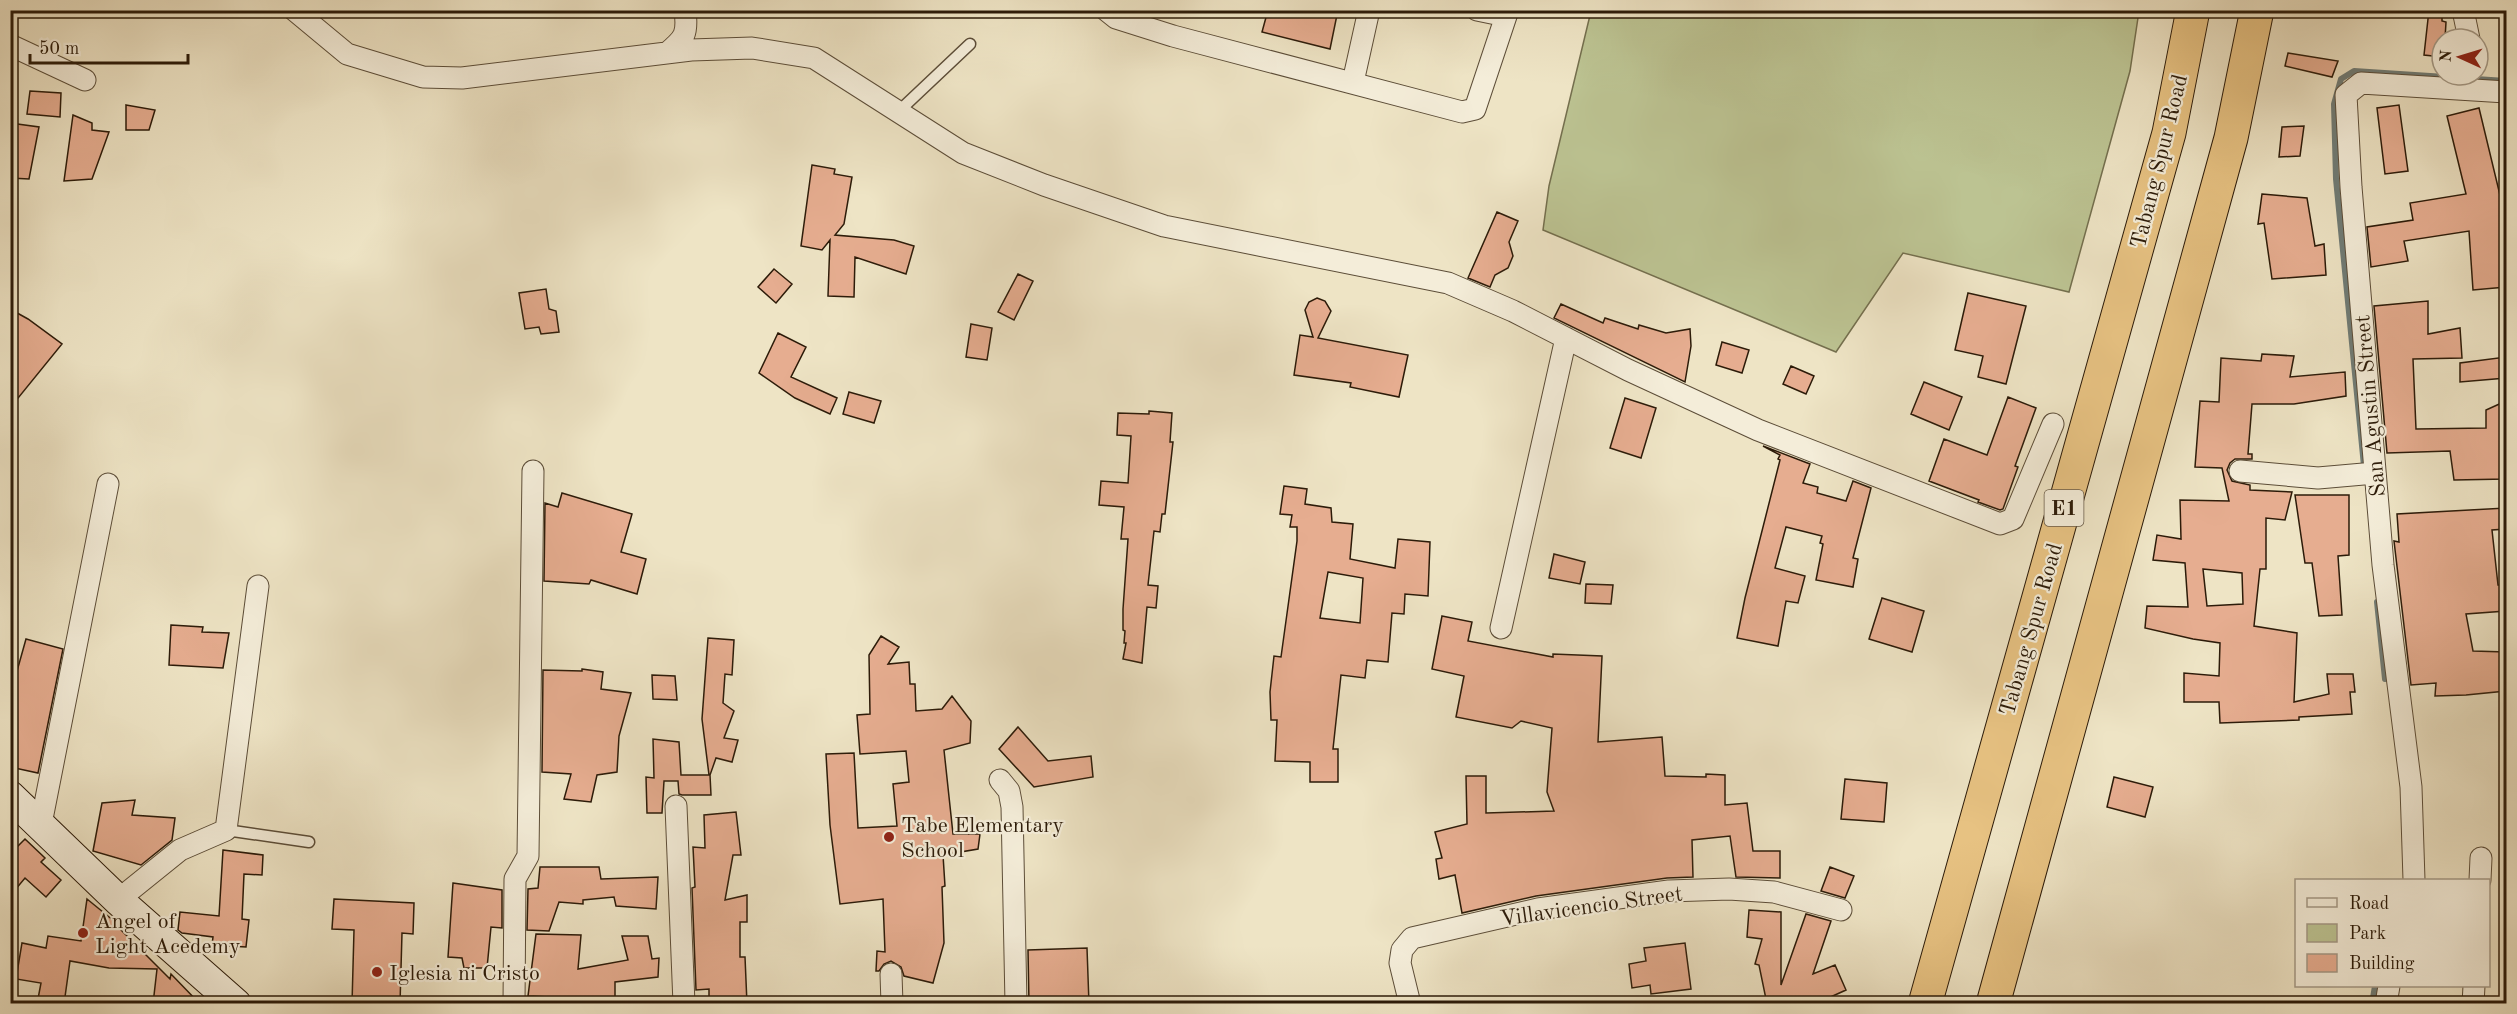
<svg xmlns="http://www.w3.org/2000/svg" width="2517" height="1014" font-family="'Old Standard TT',serif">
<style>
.green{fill:#bcc392;stroke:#746f4e;stroke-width:1.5}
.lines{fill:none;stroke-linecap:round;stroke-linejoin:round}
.stream{stroke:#707c76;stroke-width:6}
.building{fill:#e6ad90;stroke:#2c1b09;stroke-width:1.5;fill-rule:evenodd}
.lane-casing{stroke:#5c4d38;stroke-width:13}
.street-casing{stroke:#5c4d38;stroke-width:23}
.secondary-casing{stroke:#2c1b09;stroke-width:32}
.highway-casing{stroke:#2c1b09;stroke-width:35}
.lane{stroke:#f4edd9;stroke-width:10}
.street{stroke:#f4edd9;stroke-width:21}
.secondary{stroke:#f4edd9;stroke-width:30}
.highway{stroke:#e7c282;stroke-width:33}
.poi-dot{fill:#8f2418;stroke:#f4edd9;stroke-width:2}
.labels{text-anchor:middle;stroke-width:4.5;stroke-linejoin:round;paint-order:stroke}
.shield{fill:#f4edd9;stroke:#685a47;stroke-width:1.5}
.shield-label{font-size:21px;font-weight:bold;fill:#2c1b09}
.street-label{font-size:22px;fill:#2c1b09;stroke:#f4edd9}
.poi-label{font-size:22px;fill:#2c1b09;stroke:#f4edd9;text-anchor:start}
</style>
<rect width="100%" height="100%" fill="#eee4c5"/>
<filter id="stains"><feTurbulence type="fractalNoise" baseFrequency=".00333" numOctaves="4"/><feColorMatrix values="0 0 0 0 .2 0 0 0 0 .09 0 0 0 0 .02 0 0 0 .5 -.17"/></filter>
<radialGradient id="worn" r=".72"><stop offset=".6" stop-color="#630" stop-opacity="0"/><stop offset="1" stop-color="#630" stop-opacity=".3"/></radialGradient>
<path class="green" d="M1591,11H2139L2130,71L2069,292L1903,253L1836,352L1543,230L1549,186Z"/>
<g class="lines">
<path class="stream" d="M2364,466L2336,179L2334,104L2341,79L2354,71L2506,81
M2377,602L2385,679
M2372,1004L2375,986"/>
</g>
<path class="building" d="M1268,10H1338L1330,49L1262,32Z
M2429,10H2442V21L2446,22L2445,39H2442V57L2424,55Z
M2288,53L2338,61L2332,77L2285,66Z
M30,91L61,93L60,117L27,114Z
M126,105L155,110L149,130H126Z
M2399,105L2408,171L2385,174L2377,108Z
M2479,108L2506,220V287L2473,290L2469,231L2404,241L2408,261L2371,267L2367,227L2413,220L2410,203L2466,194L2447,116Z
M73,115L92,123V130L109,132L92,179L64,181Z
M10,123L39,127L29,179L10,178Z
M2304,126L2300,156L2279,157L2282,127Z
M812,165L835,169L834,174L852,177L844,224L835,235L894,240L914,246L906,274L855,257L854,297L828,296L830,240L822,250L801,246Z
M2262,194L2307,198L2315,246L2324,244L2326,275L2272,279L2264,223L2258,224Z
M1497,212L1518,221L1509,242L1513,256L1508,268L1495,275L1490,287L1468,278Z
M774,269L792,284L776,303L758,287Z
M1018,274L1033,281L1014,320L998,312Z
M546,289L549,309L556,311L559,332L541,334L539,327L525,329L519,293Z
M1968,293L2026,306L2006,384L1978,377L1983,356L1955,350Z
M1317,298L1325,301L1331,311L1318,338L1408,355L1399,397L1350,387L1351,383L1294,375L1300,335L1313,337L1305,310L1309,302Z
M2428,301V334L2460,328L2462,358L2413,359L2416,429L2486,428V410L2506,401V479L2454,480L2450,451L2387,453L2374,306Z
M1561,304L1603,323L1605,318L1638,329L1639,325L1666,333L1690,329L1691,346L1685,382L1554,318Z
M10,309L28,319L62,344L10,408Z
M971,324L992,328L987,360L966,357Z
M778,333L806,347L791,377L837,398L830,414L795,398L759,373Z
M1722,342L1749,350L1742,373L1716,365Z
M2262,354L2294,356L2290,377L2345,372L2346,396L2294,404H2252L2248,454H2252V459H2235L2230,463L2227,470L2232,481L2250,485V490L2292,492L2285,520L2266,518V569H2260L2254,626L2297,633L2294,702L2329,694L2327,674H2353L2355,692H2350L2352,714L2299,717V720L2220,723L2219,702H2184V673L2219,676L2220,643L2193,639L2145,628L2147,606L2188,607L2185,563L2153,560L2157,535L2181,539L2180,500L2229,501L2222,468L2195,467L2200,401L2219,402L2221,358L2261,361ZM2203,569L2242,573L2243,604L2207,606Z
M2506,357V378L2460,382V363Z
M1791,366L1814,376L1806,394L1783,384Z
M1924,382L1962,397L1949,430L1911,414Z
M849,392L881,401L874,423L843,414Z
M2008,397L2036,408L2015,466L2018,467L2003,509L2000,510L1978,502L1979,500L1929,481L1944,439L1987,455Z
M1625,398L1656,408L1641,458L1610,448Z
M1149,411L1172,413L1170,442H1173L1165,514H1162L1160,532L1154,531L1148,585L1158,586L1156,608L1147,607L1142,663L1123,659L1126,643H1124L1125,631L1123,630V609L1128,539H1121L1124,507L1099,505L1101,481L1128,483L1131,436L1117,435L1118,413L1149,414Z
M1763,446L1810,464L1803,483L1818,487L1817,493L1846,501L1853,481L1871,488L1853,558L1858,559L1853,587L1816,580L1823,544L1820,543L1822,536L1786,527L1775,568L1805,576L1798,603L1786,601L1778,646L1737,638L1745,598L1780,460L1778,459L1780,455Z
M1284,486L1307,489L1305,504L1331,508L1332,522L1353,524L1350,559L1395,568L1398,539L1430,542L1428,596L1405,594L1404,614L1392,613L1388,662L1367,660L1365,678L1341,675L1333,749H1338V782H1310V762L1275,761L1277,720H1271L1270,692L1274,656L1281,657L1297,541V527H1290L1292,515L1280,514ZM1328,572L1363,578L1360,623L1320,618Z
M562,493L632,514L621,552L646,559L637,594L591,580L589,584L544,581L545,503L558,507Z
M2295,495H2349V555L2338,556L2342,615L2319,616L2312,563H2305Z
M2506,508V529L2492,530L2498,585H2506V611L2466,614L2473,651L2506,652V691L2466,695L2435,696L2436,683L2411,685L2394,541L2399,542L2397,514Z
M1554,554L1585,562L1580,584L1549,578Z
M1586,584L1613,585L1611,604L1585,603Z
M1882,598L1924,611L1912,652L1869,639Z
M1442,616L1472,622L1468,641L1553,657V654L1602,656L1598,742L1662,737L1665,776L1706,777V774L1725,775V805L1747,803L1753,851H1780V878L1736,877L1730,836L1692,840L1693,877L1667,878L1536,896L1462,913L1455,875L1439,879L1436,859L1442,858L1435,832L1467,824L1466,776H1486V813L1554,811L1547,792L1552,728L1521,721L1512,728L1456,717L1464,676L1432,669Z
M171,625L203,627L202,632L229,633L223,668L169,665Z
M881,636L899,647L888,664L909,662L910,684H915L916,711L942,709L952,696L971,721L970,743L944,750L953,834H980L978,849L943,855L945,886L942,887L944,943L933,983L904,976L901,967L891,961L884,964L879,971H876L877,951L885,952L883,899L840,904L830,825L826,754L854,753L858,828L897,826L893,784L909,782L906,751L860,754L857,715L870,714L869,655Z
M708,638L734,640L732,675L725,674L723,703L734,711L724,738L738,740L732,762L716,758L710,775L711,795H682L679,794L678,781H664L662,813H647L646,777L654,778L653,739L679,742L681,775H709L702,719Z
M26,639L63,649L38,773L10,767V696Z
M582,669L603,672L601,689L631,693L619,736L617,772L597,775L591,802L564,799L571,774L542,772L543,670L582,671Z
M652,675L675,676L677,700L653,699Z
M1018,727L1048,761L1091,756L1093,777L1034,787L999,749Z
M2114,777L2153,787L2145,817L2107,807Z
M1845,779L1887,783L1884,822L1841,819Z
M135,800L132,815L175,818L172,840L141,865L93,851L102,803Z
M736,812L741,855H733L725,900L747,895V922H740V957H745L747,1004H709V989L696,990L692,888L695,887L693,847L705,848L704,815Z
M25,839L45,858L41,862L61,880L46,897L25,878L10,896V854Z
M223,850L263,855L262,875L244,874L242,919L249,920L246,947L212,945L213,937L182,933L178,930L180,912L219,916Z
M540,867H599L601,879L658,877L656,909L616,906L614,897L583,900V904L559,902L549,931L527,930L528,889L538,888Z
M1830,867L1854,876L1845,898L1821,891Z
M453,883L502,890V928L491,927L487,968H464L462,958L448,957Z
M87,899L114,921V923L170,979L171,974L200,1004H153L157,969L109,968L70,961L64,1004H37L41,983L16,979L22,943L46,948L48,936L81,941Z
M334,899L414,903L413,934L402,933L400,1004H352L354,930L332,929Z
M1749,910L1781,912V985L1806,914L1831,921L1813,974L1835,965L1846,990L1815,1004H1767L1759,965L1755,964L1762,939L1747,937Z
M536,934L581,935L578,969L628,960L622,936H648L652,959L659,958L658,977L615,982V1004H594L595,999L528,996Z
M1685,943L1691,989L1651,994L1650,985L1632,988L1629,964L1646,961L1644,948Z
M1087,948L1089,1004H1029L1028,950Z"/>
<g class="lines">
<defs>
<path id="lane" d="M898,112L970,44
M226,830L309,842"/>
<path id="street" d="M294,10L347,54L423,77L462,78L691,50L752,48L814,58L963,153L1044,185L1164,226L1448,283L1513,311L1628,370L1758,430L2000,524L2013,519L2053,424
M1106,10L1116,18L1173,36L1462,112L1475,109L1508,10
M1477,10L1506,16
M2463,10L2469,39
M10,45L85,80
M667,53C685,38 688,34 685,10
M1353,82L1369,10
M2240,471L2318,478L2375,473
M1501,628L1566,338
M1000,780L1009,791L1012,807L1016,1004
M676,806L684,1004
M41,824L108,484
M2414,880L2411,787L2383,565L2351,187L2346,95L2361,83L2506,92
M2480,880L2481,858
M118,900L180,850L226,830L258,586
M891,974L892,1004
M514,1004L515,879L528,856L533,471
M1410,1004L1400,963L1402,950L1412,938L1538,909L1669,891L1729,889L1774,892L1841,910
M2386,1004L2389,986
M2473,1004L2474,986"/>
<path id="secondary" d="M10,796L118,900L236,1004"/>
<path id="highway" d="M1925,1004L2169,133L2193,10
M1993,1004L2231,138L2257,10"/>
</defs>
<use href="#lane" class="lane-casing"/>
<use href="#street" class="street-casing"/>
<use href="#secondary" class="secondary-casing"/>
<use href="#highway" class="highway-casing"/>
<use href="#lane" class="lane"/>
<use href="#street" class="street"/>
<use href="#secondary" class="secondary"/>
<use href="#highway" class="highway"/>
</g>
<g class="poi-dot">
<circle cx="889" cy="837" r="6"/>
<circle cx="83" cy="933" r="6"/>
<circle cx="377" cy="972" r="6"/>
</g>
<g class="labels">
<rect class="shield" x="2044.5" y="490" width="39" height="36" rx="4.5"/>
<g class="shield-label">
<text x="2064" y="515">E1</text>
</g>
<g class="street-label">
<text transform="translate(2158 161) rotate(-76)" y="8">Tabang Spur Road</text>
<text transform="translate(2369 406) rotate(-95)" y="8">San Agustin Street</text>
<text transform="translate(2030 629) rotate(-74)" y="8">Tabang Spur Road</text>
<text transform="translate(1591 905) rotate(-8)" y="8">Villavicencio Street</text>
</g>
<g class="poi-label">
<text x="901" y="832">Tabe Elementary<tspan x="901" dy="25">School</tspan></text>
<text x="95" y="928">Angel of<tspan x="95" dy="25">Light Acedemy</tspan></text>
<text x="389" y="980">Iglesia ni Cristo</text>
</g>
</g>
<rect width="2517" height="1014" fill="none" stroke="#eee4c5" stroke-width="36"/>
<rect x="12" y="12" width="2493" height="990" fill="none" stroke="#2c1b09" stroke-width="3"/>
<rect x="18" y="18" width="2481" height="978" fill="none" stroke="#2c1b09" stroke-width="1.5"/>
<rect x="2295" y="879" width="195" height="108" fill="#f4edd9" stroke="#a49986" stroke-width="1.5"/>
<rect x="2307" y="898" width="30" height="9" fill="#f4edd9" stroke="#a49986" stroke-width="1.5"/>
<text x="2349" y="909" font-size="18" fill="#2c1b09">Road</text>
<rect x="2307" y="924" width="30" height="18" fill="#bcc392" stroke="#a49986" stroke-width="1.5"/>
<text x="2349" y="939" font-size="18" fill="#2c1b09">Park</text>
<rect x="2307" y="954" width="30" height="18" fill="#e6ad90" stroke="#a49986" stroke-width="1.5"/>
<text x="2349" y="969" font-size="18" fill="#2c1b09">Building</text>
<g transform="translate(2460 57) rotate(274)"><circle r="28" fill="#f4edd9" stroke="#a49986" stroke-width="1.5"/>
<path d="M0-4.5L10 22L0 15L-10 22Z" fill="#8f2418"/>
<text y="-9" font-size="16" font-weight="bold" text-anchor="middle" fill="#2c1b09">N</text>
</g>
<path d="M30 54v9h158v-9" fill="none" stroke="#2c1b09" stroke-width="3"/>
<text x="39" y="54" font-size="18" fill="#2c1b09" stroke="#f4edd9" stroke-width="4.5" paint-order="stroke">50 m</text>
<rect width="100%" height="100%" filter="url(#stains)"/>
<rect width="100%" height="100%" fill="url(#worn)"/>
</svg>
